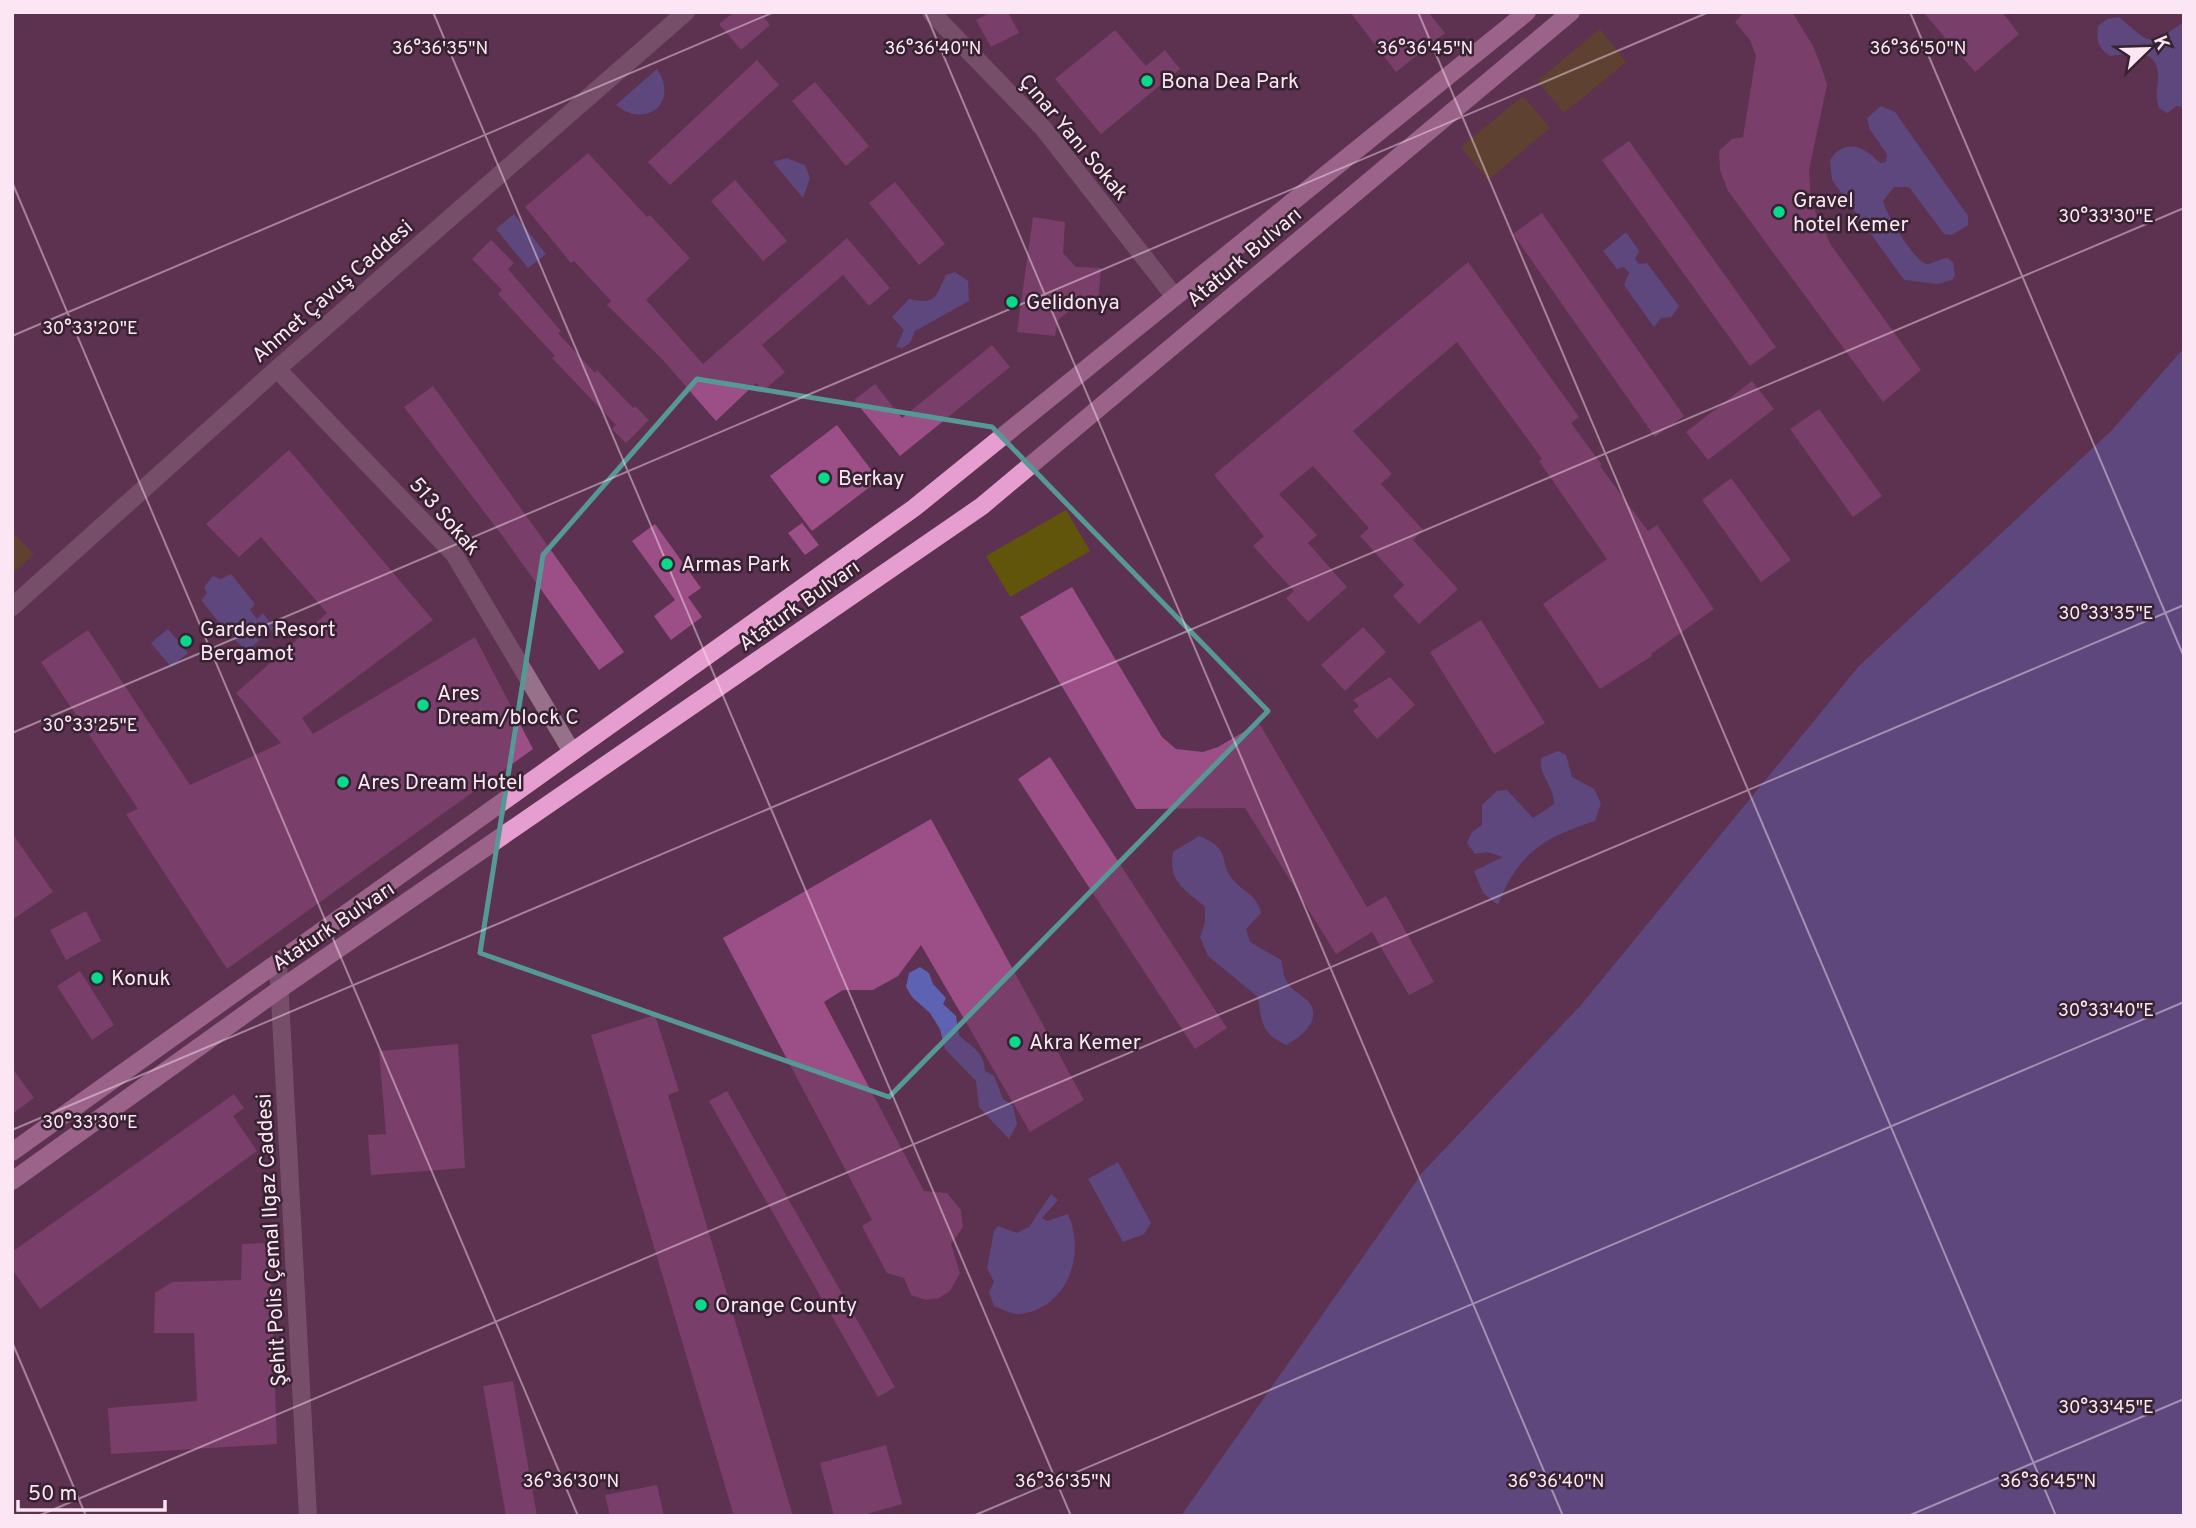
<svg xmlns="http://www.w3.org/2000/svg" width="2196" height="1528" font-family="Overpass,sans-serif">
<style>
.green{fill:#61550c}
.water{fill:#5d62b3}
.building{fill:#9c4e87}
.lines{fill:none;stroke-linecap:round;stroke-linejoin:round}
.minor{stroke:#95728a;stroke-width:18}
.major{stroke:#e69ed0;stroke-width:18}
.marked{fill:none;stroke:#569896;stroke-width:5;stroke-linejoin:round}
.ticks{fill:none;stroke:#fce6f4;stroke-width:2;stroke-opacity:0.45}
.poi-dot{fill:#09d98b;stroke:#362230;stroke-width:2.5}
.labels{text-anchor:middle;stroke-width:5;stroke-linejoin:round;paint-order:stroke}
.poi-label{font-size:21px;fill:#fce6f4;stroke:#362230;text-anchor:start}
.street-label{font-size:21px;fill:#fce6f4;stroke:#362230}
.ticks-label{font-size:18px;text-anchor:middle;fill:#fce6f4;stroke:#362230;stroke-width:5;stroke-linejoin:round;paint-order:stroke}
</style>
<rect width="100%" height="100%" fill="#5d3151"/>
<path class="green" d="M1600,29L1626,62L1564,113L1537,81Z
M1523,96L1550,128L1488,180L1461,147Z
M1066,510L1090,551L1010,597L986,556Z
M12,532L34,554L12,574Z"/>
<path class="water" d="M2119,17C2152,45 2147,47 2184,22V107L2177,106L2167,113L2159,108C2154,90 2159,90 2158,75C2157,46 2128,54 2110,56C2098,48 2096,40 2098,26L2107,19Z
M657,69C680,104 645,129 616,105Z
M1881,106L1895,112L1968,216V225L1952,235L1944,234L1909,187H1894L1883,201C1885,212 1915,263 1927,264C1934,264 1939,258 1948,258L1953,262L1955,276L1952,280L1938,284L1904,280L1832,180L1830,160C1845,137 1865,147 1880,163L1886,162L1887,154L1870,130L1867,118Z
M786,158L805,165L810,178L803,198L773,162Z
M514,214L546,254L528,268L496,229Z
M1626,232L1639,251L1635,259L1639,264L1647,263L1679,306L1671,317L1661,318L1654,327L1624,285L1629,273L1624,267L1617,269L1603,251Z
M955,272L968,281L969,301L915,331L910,343L902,348L896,347L904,330L892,317L909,299C937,305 935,297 946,275Z
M2184,348V1516H1181L1422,1173L1581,1005L1859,666L2112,430Z
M231,574L255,604L250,610L257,619L263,613L274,628L247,651L235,640L240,634L233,627L226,631L201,600L207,593L204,587L213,576L221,579Z
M168,629L188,653L171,667L151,643Z
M1558,751L1566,755L1572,777L1594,789L1601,803L1595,821C1544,837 1517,854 1498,905L1483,893L1474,871L1503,857L1487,852L1475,854L1467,843L1472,832L1482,825V805L1497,791L1507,790L1533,818L1554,804C1554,784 1539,778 1541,758Z
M1199,836C1234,850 1217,862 1234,881C1246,894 1257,895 1261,913L1246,929L1250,942L1281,960C1283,967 1283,976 1287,982C1292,991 1301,994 1308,1001C1324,1019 1300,1038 1286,1045C1261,1033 1262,1023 1258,997L1208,956L1200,937L1205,922V907C1184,888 1168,883 1173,852Z
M920,967L929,973L933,984L946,998L943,1004L956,1016L959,1035C972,1048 984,1051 985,1071L994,1076L1003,1099L1013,1106L1017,1124L1009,1139L979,1107L976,1081L945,1049L940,1029L930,1013L912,997L906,987L909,973Z
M1118,1162L1151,1223L1144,1234L1123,1242L1088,1179Z
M1051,1194L1058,1200L1042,1218L1047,1221L1068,1214C1086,1254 1068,1307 1021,1314C1013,1315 1002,1309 994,1306L989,1292L994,1282L987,1268L994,1231L998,1226L1017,1233L1029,1227Z"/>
<path class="building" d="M734,12H760L770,25L741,50L719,24Z
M991,12H1008L1019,33L991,47L976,20Z
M1350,12H1428L1445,33L1396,72Z
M1744,12H1792L1813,46L1821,66L1827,85L1809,170L1811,203L1831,245L1921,370L1883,402L1728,191L1720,170L1719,151L1732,139L1743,137L1756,56L1750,40L1735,22Z
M1923,12H2002L2019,34L1975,72Z
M1115,30L1146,66L1165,50L1180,69L1101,134L1055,79Z
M757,60L779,85L670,185L648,162Z
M815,82L869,146L846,166L792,101Z
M1629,141L1776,347L1750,366L1602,160Z
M588,153L647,217L650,215L690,258L646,300L703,364L847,238L890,288L869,306L843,275L762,345L785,372L763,391L756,383L716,421L662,359L607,305L611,301L574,261L571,263L525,207Z
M735,180L787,241L763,261L711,201Z
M895,182L945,244L919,265L869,203Z
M1542,213L1684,416L1655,437L1513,234Z
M1033,217L1065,222L1063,253L1076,267L1101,268L1098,306L1074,307L1058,320L1055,336L1017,332Z
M491,240L514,263L508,269L561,331L558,333L595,373L597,370L633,408L635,406L649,420L626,443L612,429L616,425L552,358L555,356L498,294L502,290L472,259Z
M1468,262L1579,417L1571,423L1602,465L1600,466L1648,531L1657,525L1714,609L1651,654L1652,656L1600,689L1543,604L1607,559L1539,461L1542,459L1457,342L1353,431L1392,474L1381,484L1423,530L1413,540L1458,589L1419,624L1393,596L1404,585L1360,536L1369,528L1313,466L1279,494L1317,535L1308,543L1347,587L1308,622L1286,598L1294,591L1253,546L1264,536L1214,475Z
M992,345L1010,367L900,456L854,400L875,384L902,418Z
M1752,381L1774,409L1708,460L1686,432Z
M433,386L624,652L599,670L501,534L404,407Z
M1819,409L1882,496L1853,517L1790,429Z
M837,425L879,480L812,531L770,476Z
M289,450L433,620L302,718L313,734L475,637L533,749L227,969L126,814L138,809L41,662L88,630L190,785L281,743L236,693L327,613L261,537L239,557L206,524Z
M1731,478L1791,560L1761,582L1702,500Z
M802,523L819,545L805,555L788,533Z
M655,524L701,588L688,597L702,617L671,640L654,616L675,600L632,541Z
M1072,587L1162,737L1176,749L1203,752L1218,747L1259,723L1367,907L1386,896L1434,982L1409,995L1372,932L1336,954L1245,808L1136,809L1020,617Z
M1481,620L1545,723L1494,754L1430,652Z
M1363,627L1386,652L1345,691L1321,665Z
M1390,677L1415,705L1377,739L1353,711L1359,706L1353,700Z
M1050,757L1227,1028L1195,1049L1018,779Z
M931,819L1084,1100L1030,1132L921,945L898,976L873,990H843L824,1002L924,1191L947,1193L961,1210L963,1227L951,1244L960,1273L950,1291L939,1298L926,1300L911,1295L904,1278L887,1273L862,1226L872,1220L723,938Z
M12,833L53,892L12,920Z
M86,911L101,941L66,960L50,930Z
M80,971L114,1025L92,1040L57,986Z
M655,1015L679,1091L668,1095L793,1516H734L591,1035Z
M458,1044L465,1168L371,1175L368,1135L386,1134L379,1051Z
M12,1068L34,1098L12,1114Z
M727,1091L895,1387L878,1397L709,1101Z
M234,1094L244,1108L233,1116L257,1151L40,1309L12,1269V1252Z
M270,1243L277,1444L111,1454L108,1408L197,1401L194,1333H154L155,1293L172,1282L241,1280L242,1244Z
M513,1381L537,1516H506L483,1386Z
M886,1445L902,1504L860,1516H834L820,1463Z
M657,1485L664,1516H610L605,1495Z"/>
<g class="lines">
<path class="minor" d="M931,12L1043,128L1175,297
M277,369L454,554L572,752
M12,607L277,369L686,12
M278,962L308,1516"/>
<path class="major" d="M12,1152L914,508L1527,12
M12,1181L280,989L982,506L1571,12"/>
</g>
<path d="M0 0H2196V1528H0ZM697,379L992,427L1268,711L889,1097L480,953L543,555Z" fill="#5d3151" fill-opacity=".55" fill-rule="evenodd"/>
<path class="marked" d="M697,379L992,427L1268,711L889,1097L480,953L543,555Z"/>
<path class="ticks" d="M433,12L1071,1516M925,12L1563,1516M1418,12L2056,1516M1910,12L2184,657M12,182L578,1516M12,336L774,12M12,733L1709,12M12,1130L2184,208M12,1342L86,1516M38,1516L2184,605M973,1516L2184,1002M1908,1516L2184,1399"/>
<g class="poi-dot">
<circle cx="1147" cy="81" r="7"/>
<circle cx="1779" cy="212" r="7"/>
<circle cx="1012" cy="302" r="7"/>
<circle cx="824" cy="478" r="7"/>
<circle cx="667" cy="564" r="7"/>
<circle cx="186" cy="641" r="7"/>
<circle cx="423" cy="705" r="7"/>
<circle cx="343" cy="782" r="7"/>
<circle cx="97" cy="978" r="7"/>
<circle cx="1015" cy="1042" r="7"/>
<circle cx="701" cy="1305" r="7"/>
</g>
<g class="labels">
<g class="poi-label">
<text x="1161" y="88">Bona Dea Park</text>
<text x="1793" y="207">Gravel<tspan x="1793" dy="24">hotel Kemer</tspan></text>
<text x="1026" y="309">Gelidonya</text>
<text x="838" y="485">Berkay</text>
<text x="681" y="571">Armas Park</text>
<text x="200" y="636">Garden Resort<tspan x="200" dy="24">Bergamot</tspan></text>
<text x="437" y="700">Ares<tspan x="437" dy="24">Dream/block C</tspan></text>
<text x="357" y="789">Ares Dream Hotel</text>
<text x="111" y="985">Konuk</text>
<text x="1029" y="1049">Akra Kemer</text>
<text x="715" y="1312">Orange County</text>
</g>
<g class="street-label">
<text transform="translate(1074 137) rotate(50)" y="7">Çınar Yanı Sokak</text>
<text transform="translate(1244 257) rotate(-40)" y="7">Ataturk Bulvarı</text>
<text transform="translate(332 291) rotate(-41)" y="7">Ahmet Çavuş Caddesi</text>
<text transform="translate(445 516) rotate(49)" y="7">513 Sokak</text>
<text transform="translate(799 605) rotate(-35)" y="7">Ataturk Bulvarı</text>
<text transform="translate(333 926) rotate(-34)" y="7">Ataturk Bulvarı</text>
<text transform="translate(271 1240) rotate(-93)" y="7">Şehit Polis Çemal Ilgaz Caddesi</text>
</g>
</g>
<g class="ticks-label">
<text x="440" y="54">36°36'35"N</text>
<text x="933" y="54">36°36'40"N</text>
<text x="1425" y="54">36°36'45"N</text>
<text x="1918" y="54">36°36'50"N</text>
<text x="2106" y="222">30°33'30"E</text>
<text x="90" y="334">30°33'20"E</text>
<text x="2106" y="619">30°33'35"E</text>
<text x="90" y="731">30°33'25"E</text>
<text x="2106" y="1016">30°33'40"E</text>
<text x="90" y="1128">30°33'30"E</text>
<text x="2106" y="1413">30°33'45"E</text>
<text x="571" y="1487">36°36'30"N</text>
<text x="1063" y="1487">36°36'35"N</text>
<text x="1556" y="1487">36°36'40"N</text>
<text x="2048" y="1487">36°36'45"N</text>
</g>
<rect width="2196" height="1528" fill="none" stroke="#fce6f4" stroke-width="28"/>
<g transform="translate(2147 49) rotate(67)" stroke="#362230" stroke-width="5" paint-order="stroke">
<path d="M0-5L12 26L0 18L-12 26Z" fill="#fce6f4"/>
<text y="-10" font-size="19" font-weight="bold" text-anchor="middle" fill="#fce6f4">K</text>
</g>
<path d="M18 1500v10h147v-10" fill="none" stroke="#fce6f4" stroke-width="3.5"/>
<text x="28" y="1500" font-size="21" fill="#fce6f4" stroke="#362230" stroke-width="5" paint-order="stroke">50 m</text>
</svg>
